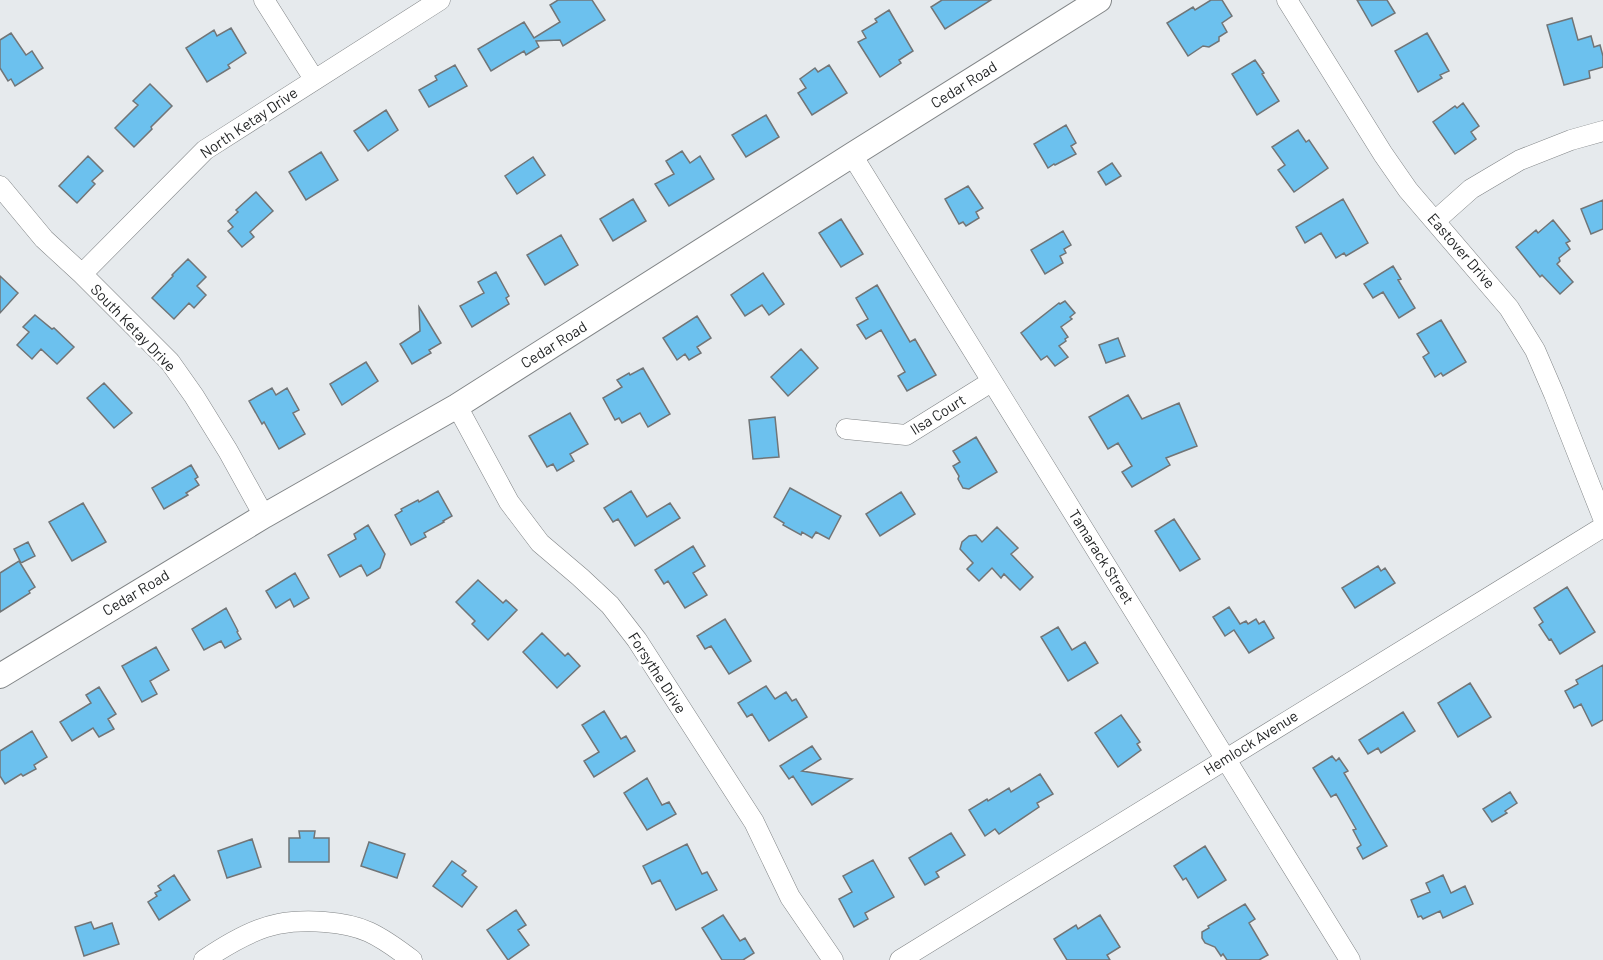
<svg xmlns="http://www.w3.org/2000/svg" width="1603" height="960" font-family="Barlow,sans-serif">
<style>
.building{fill:#6cc1ee;stroke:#717577;stroke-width:1.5}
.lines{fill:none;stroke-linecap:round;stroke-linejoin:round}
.minor-casing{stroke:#808486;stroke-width:21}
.tertiary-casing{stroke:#808486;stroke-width:26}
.minor{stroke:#fff;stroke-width:20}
.tertiary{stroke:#fff;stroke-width:24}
.labels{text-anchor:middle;stroke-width:5;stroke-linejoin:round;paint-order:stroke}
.street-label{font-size:15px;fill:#222425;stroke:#fff}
</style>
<rect width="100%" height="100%" fill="#e6eaed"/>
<path class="building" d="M558,0H592L605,20L563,46L560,40L536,41L539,47L526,55L524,51L491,71L478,49L524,22L534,38L560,22L550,5Z
M942,0H991L945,29L931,7Z
M1211,0H1222L1232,16L1222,23L1227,32L1219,37V41L1209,47L1203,46L1188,56L1167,23L1193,7L1195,10Z
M1357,0H1387L1395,13L1372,26Z
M889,10L913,51L899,60L901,63L880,77L858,42L866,38L862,31L877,22L875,19Z
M1572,18L1578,40L1591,36L1594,47L1600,45L1603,56V67L1589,71L1590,78L1564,85L1547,25Z
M231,28L246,53L228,65L230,68L207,82L186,48L214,30L217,36Z
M11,33L26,55L32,51L43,68L15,86L11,79L8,81L0,68V40Z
M1427,33L1449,71L1440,75L1442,78L1418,92L1395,51Z
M1255,60L1264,73L1262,74L1279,101L1257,115L1232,74Z
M455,65L467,86L429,107L419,90L437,80L435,76Z
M829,65L847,93L812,115L798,93L806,88L800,79L815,68L818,72Z
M150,84L172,106L151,127L152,129L134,147L115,128L138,105L133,101Z
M1463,103L1479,126L1471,132L1476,139L1455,154L1433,122L1455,106L1457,108Z
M386,110L398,130L368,151L354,131Z
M766,115L779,137L746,157L732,135Z
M1066,125L1076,143L1071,146L1076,154L1055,165L1054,164L1048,168L1034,144Z
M1298,130L1306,142L1309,140L1328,168L1294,192L1278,170L1285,165L1272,147Z
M682,151L690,163L700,156L714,179L669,206L655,184L674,174L666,161Z
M321,152L338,180L306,200L289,172Z
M88,156L103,171L92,181L95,184L77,203L59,186Z
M533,157L545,175L517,194L505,176Z
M1112,163L1121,176L1106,185L1098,172Z
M968,186L983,208L976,212L979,218L966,226L963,222L959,224L945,199Z
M256,192L273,211L250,232L254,237L242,247L228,231L233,227L228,221L238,212L236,210Z
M633,199L646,221L613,241L600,219Z
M1343,199L1368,243L1346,256L1344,253L1336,258L1321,233L1305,243L1296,227Z
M1603,200V229L1591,234L1581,209Z
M841,219L863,254L841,267L819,233Z
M1553,220L1570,241L1566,243L1570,249L1559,258L1560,261L1557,264L1573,282L1560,294L1542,275L1540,277L1516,247L1536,230L1538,233Z
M1063,231L1071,245L1064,249L1066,253L1060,256L1063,263L1045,274L1031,250Z
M561,235L578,265L545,285L527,255Z
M188,259L206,277L197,286L206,295L194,308L189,303L174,319L152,298L173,276L172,275Z
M1393,266L1401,279L1398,280L1415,308L1399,318L1383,292L1373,298L1364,284Z
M496,272L509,296L506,298L509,304L472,327L460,306L484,293L478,282Z
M763,273L784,304L769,315L762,305L745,316L731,295Z
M0,276L18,293L0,313Z
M877,285L910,342L915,339L936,375L907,391L898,376L905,372L881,330L866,339L857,325L868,319L856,298Z
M1065,301L1075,313L1070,317L1072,319L1061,327L1068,337L1065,339L1066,341L1059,346L1068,357L1055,366L1047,356L1041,360L1021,333L1059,303L1060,304Z
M419,307L441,343L429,350L431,353L412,364L400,344L420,331Z
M35,315L52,329L54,328L74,347L57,364L41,349L32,359L17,345L29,332L23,327Z
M697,316L711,338L697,347L701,353L689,360L685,354L677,360L663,338Z
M1441,320L1466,362L1443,376L1441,373L1435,377L1423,357L1429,353L1417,334Z
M1118,338L1125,356L1106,363L1099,345Z
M801,349L818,368L788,396L771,377Z
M366,362L378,381L342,405L330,384Z
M643,368L670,414L648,427L640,413L622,423L619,418L615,420L603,398L622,387L617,380L629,373L630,375Z
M104,383L132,413L114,428L87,398Z
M272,388L276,395L287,388L299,410L293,413L305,434L279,449L264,422L262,424L249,401Z
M1128,395L1142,419L1179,403L1197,446L1166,458L1170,465L1132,487L1122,472L1132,466L1118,443L1108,449L1089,417Z
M570,413L588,444L570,454L574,461L557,471L553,464L547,467L529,436Z
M775,417L779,457L753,459L749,420Z
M976,437L997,472L969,489L963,488L958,479L959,476L953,466L960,462L953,451Z
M191,465L198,477L195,479L199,485L186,493L188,495L164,509L152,488Z
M790,488L841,516L829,539L816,532L812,538L802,532L801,535L783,525L784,523L774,517Z
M438,491L452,516L443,521L444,522L424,533L426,537L411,545L395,515L402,511L401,509L418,500L419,502Z
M631,491L647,517L670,503L680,518L635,546L618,519L613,522L604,508Z
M901,492L915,514L880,536L866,514Z
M83,503L106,542L72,561L49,522Z
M1174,519L1200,559L1180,571L1155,531Z
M368,525L385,554L380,568L367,576L361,565L340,577L328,555L356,539L354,534Z
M997,527L1018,548L1011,554L1033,577L1020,590L1004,574L1001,578L992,568L979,581L967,569L973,563L960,549L962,542L969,536L976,535L982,542Z
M28,542L35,556L21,563L14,549Z
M693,546L705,566L693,573L707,595L685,608L668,581L664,584L655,570Z
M19,561L35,587L29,591L30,593L0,612V573Z
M1378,566L1381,571L1385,568L1395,583L1355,608L1342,588Z
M295,573L309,598L294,607L290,599L276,608L266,591Z
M478,580L503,603L506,600L517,610L488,640L472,624L475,621L456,602Z
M1567,587L1595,632L1560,654L1551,639L1549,640L1539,625L1543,622L1534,608Z
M1229,607L1240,624L1246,621L1248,624L1256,619L1259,624L1264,621L1274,638L1249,653L1234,630L1225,636L1213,617Z
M226,608L238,631L237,632L241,639L225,648L221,641L204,650L192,629Z
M725,619L751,661L729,674L711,646L705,649L697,636Z
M1058,627L1072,650L1085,642L1098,663L1068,681L1041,637Z
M542,633L565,656L568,653L580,666L557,688L523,652Z
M156,647L169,670L150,681L157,694L142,702L122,666Z
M1603,665V720L1592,726L1581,704L1574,708L1565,691L1578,684L1576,680Z
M1470,683L1491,717L1458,737L1438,703Z
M766,686L775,699L786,692L792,701L796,699L807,717L769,741L752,714L747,717L738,703Z
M99,687L116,714L108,719L114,729L99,737L93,728L72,741L60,722L91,703L86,695Z
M604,711L621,739L626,736L635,751L594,777L584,761L599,752L582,725Z
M1403,712L1415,731L1381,753L1378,748L1368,754L1359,740Z
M1121,715L1140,742L1137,744L1141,750L1118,767L1095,733Z
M32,731L47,757L34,765L36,769L23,776L21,774L5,784L0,776V751Z
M812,746L821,759L802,771L852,779L812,805L793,776L789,779L780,766Z
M1332,756L1336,761L1339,758L1348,771L1344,773L1387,846L1363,859L1357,848L1361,845L1353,830L1356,829L1336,794L1331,797L1313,768Z
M1040,774L1053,794L1037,803L1039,807L999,834L995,829L985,836L969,810L987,799L988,801L1009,788L1011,792Z
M647,778L662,805L669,802L676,814L647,830L624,793Z
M1510,792L1517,803L1505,811L1507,813L1492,822L1483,809Z
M299,831H315L314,838H329V862H289V838H300Z
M951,833L965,855L936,872L939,877L925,885L909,858Z
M252,839L261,867L227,878L218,851Z
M369,842L405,854L397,878L361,866Z
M687,844L702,874L707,872L717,890L676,910L660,880L652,884L643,866Z
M1205,846L1226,880L1198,898L1186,878L1183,880L1174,866Z
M873,860L894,897L865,913L868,919L854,927L839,899L852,892L843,876Z
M452,861L466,871L462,875L477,887L462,907L433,886Z
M174,875L190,900L159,920L148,902L157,896L155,893L161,890L158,886Z
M1443,875L1451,893L1465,886L1473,904L1443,918L1440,911L1423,919L1421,916L1418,917L1411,900L1430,892L1426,883Z
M1245,904L1255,919L1249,923L1268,955L1259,960H1227L1223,954L1221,956L1215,947L1205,943L1202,938V932L1209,928L1208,926Z
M516,910L526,925L518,930L529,945L508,960L487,930Z
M723,915L740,941L745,938L754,953L743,960H722L702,928Z
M1100,915L1120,947L1107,955L1110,960H1067L1054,939L1076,925L1078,929Z
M91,922L94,929L112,923L119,944L84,956L75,927Z"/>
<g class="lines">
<defs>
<path id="minor" d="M264,0L314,79
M1287,0L1383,154L1408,190L1509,308L1535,350L1554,394L1603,518
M852,155L1350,960
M0,186L44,239L82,274L170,362L194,396L228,451L264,516
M1435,221L1471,189L1520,160L1571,140L1603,131
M82,274L205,150L440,0
M457,406L509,502L540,543L580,577L610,605L637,640L754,822L790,897L833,960
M846,429L906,435L991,382
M204,960C226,945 252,929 278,924C305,919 345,921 369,932C384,939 399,950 412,960
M900,960L1603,527"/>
<path id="tertiary" d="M0,676L264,516L457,406L852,155L1099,0"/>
</defs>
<use href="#minor" class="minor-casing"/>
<use href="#tertiary" class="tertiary-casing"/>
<use href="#minor" class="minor"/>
<use href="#tertiary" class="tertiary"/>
</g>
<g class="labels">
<g class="street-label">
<text transform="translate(964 85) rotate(-32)" y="5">Cedar Road</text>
<text transform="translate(249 123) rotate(-34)" y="5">North Ketay Drive</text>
<text transform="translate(1461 251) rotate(49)" y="5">Eastover Drive</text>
<text transform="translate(133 328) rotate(46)" y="5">South Ketay Drive</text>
<text transform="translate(554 345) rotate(-32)" y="5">Cedar Road</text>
<text transform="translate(938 415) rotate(-32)" y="5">Ilsa Court</text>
<text transform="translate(1101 557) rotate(58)" y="5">Tamarack Street</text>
<text transform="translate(136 593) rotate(-31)" y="5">Cedar Road</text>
<text transform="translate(657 673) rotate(57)" y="5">Forsythe Drive</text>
<text transform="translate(1251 743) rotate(-32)" y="5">Hemlock Avenue</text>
</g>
</g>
</svg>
